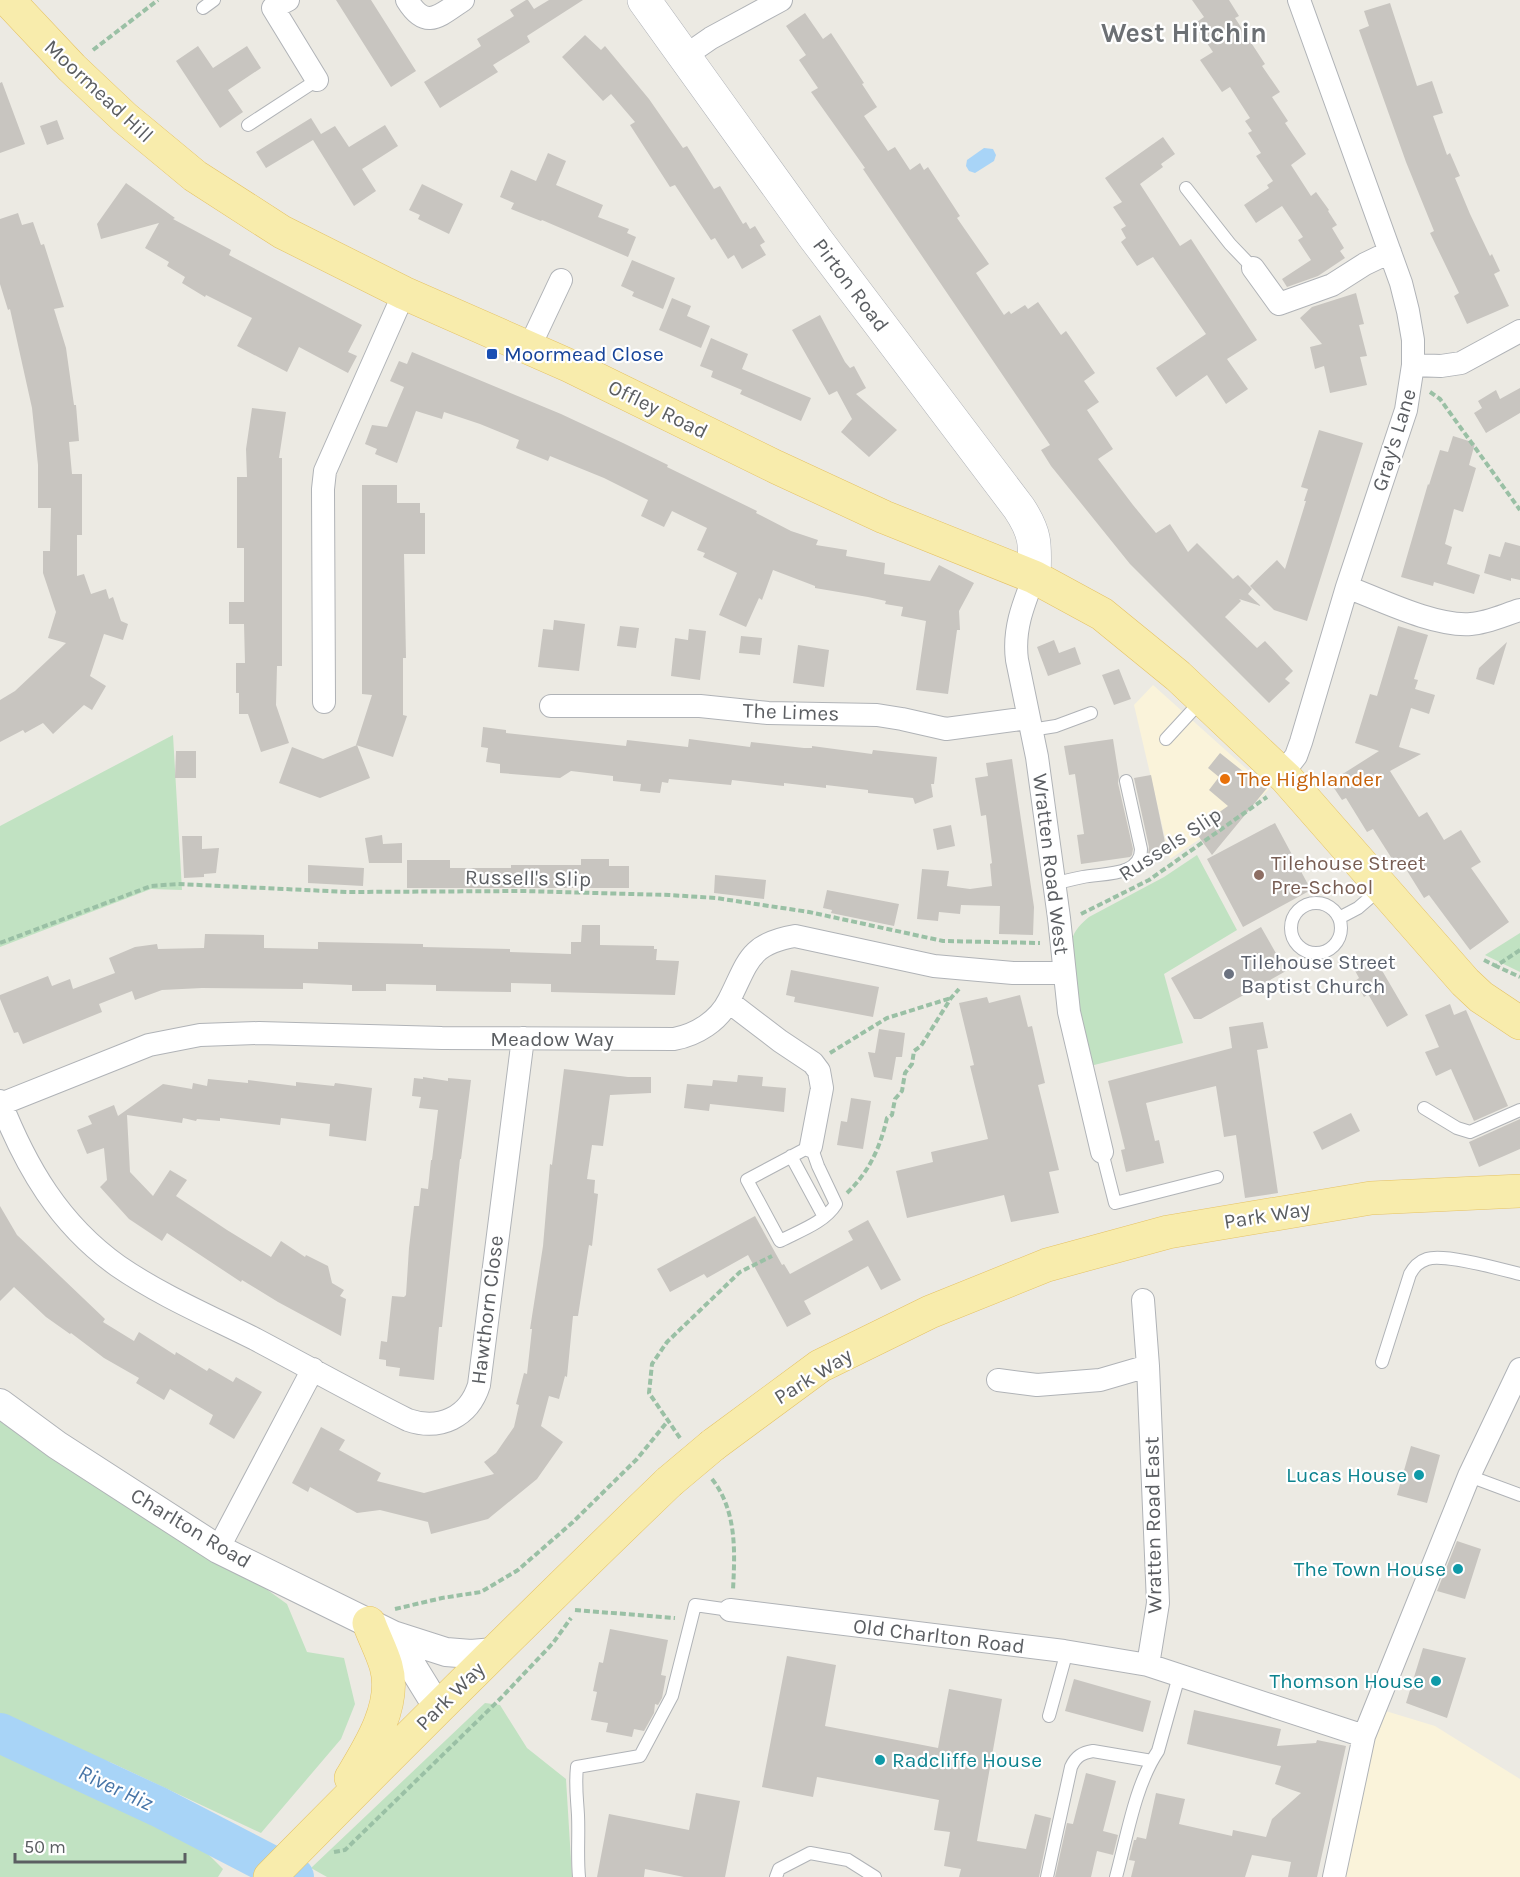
<svg xmlns="http://www.w3.org/2000/svg" width="1520" height="1877" font-family="Karla,sans-serif">
<style>
.commercial{fill:#faf3da}
.green{fill:#c1e2c2}
.water{fill:#a8d4f7}
.lines{fill:none;stroke-linecap:round;stroke-linejoin:round}
.river{stroke:#a8d4f7;stroke-width:40}
.building{fill:#c8c5c0}
.service-casing{stroke:#b0b3b7;stroke-width:14}
.minor-casing{stroke:#b0b3b7;stroke-width:24}
.tertiary-casing{stroke:#b0b3b7;stroke-width:30}
.secondary-casing{stroke:#afb2b7;stroke-width:34}
.primary-casing{stroke:#e5c264;stroke-width:34}
.path{stroke:#9ac0a5;stroke-width:4;stroke-dasharray:6 3;stroke-linecap:butt}
.service{stroke:#fff;stroke-width:12}
.minor{stroke:#fff;stroke-width:22}
.tertiary{stroke:#fff;stroke-width:28}
.secondary{stroke:#fff;stroke-width:33}
.primary{stroke:#f8ecac;stroke-width:33}
.primary-bridge-casing{stroke:#e5c264;stroke-width:34;stroke-linecap:butt}
.primary-bridge{stroke:#f8ecac;stroke-width:33}
.transit-dot{fill:#1a4fb4;stroke:#fff;stroke-width:2}
.food-dot{fill:#e8710a;stroke:#fff;stroke-width:2}
.education-dot{fill:#8d6e63;stroke:#fff;stroke-width:2}
.worship-dot{fill:#6b7280;stroke:#fff;stroke-width:2}
.culture-dot{fill:#0f9aa8;stroke:#fff;stroke-width:2}
.labels{text-anchor:middle;stroke-width:4.5;stroke-linejoin:round;paint-order:stroke}
.street-label{font-size:21px;fill:#5b5e62;stroke:#fff}
.transit-label{font-size:21px;fill:#164399;stroke:#fff;text-anchor:start}
.food-label{font-size:21px;fill:#c56008;stroke:#fff;text-anchor:start}
.education-label{font-size:21px;fill:#785e54;stroke:#fff;text-anchor:start}
.worship-label{font-size:21px;fill:#5b616d;stroke:#fff;text-anchor:start}
.culture-label{font-size:21px;fill:#0d838f;stroke:#fff;text-anchor:end}
.water-label{font-size:22px;font-style:italic;fill:#4775a7;stroke:#fff}
.district-label{font-size:27px;font-weight:bold;fill:#6c7074;stroke:#fff}
</style>
<rect width="100%" height="100%" fill="#eceae3"/>
<path class="commercial" d="M1153,685L1269,789L1259,799L1170,859L1134,705Z
M1379,1709L1435,1726L1520,1779V1877H1344Z"/>
<path class="green" d="M173,735L182,890L151,889L0,947V826Z
M1197,855L1237,930L1164,974L1183,1043L1090,1066C1083,1032 1065,973 1072,940C1074,930 1082,923 1089,917L1164,877Z
M1520,933V972L1485,955Z
M0,1415L213,1551L287,1604L307,1652L344,1658L355,1704L341,1739L261,1833L112,1763L0,1722Z
M485,1703L500,1705L527,1748L566,1779L572,1877H327L311,1868Z
M0,1744L199,1845L223,1869L218,1877H0Z"/>
<path class="water" d="M984,148L993,149L996,155L994,161L975,173L969,171L966,166L967,160Z"/>
<g class="lines">
<path class="river" d="M0,1733L159,1807L294,1877"/>
</g>
<path class="building" d="M336,0H371L416,71L391,87Z
M526,0H528L534,9L549,0H583L527,36L530,42L493,65L498,72L440,108L424,82L481,46L477,39L514,16L510,10Z
M1192,0H1229L1239,16L1235,18L1265,64L1262,66L1280,92L1272,97L1288,121L1285,123L1306,154L1291,165L1311,196L1316,192L1329,210L1328,211L1337,225L1332,228L1344,248L1340,251L1345,258L1318,276L1287,287L1282,279L1311,260L1298,240L1303,237L1282,206L1256,223L1244,205L1269,188L1267,185L1273,181L1256,156L1261,153L1248,133L1252,131L1245,121L1250,118L1230,87L1222,92L1200,60L1213,52L1194,24L1204,17Z
M1390,3L1417,86L1432,81L1443,113L1433,116L1447,155L1450,153L1460,176L1455,178L1470,214L1490,256L1492,254L1500,271L1494,274L1509,306L1467,324L1454,296L1459,293L1430,233L1434,231L1406,162L1359,30L1369,26L1364,11Z
M805,13L823,39L831,33L864,83L862,84L877,107L864,116L888,151L895,147L910,170L920,163L924,170L928,167L960,216L957,218L989,264L976,273L1004,315L1009,311L1011,314L1025,305L1028,309L1038,302L1061,335L1066,331L1095,373L1084,381L1099,402L1087,410L1113,449L1098,459L1133,505L1156,533L1170,524L1188,552L1197,543L1233,579L1238,575L1252,589L1248,594L1261,606L1239,599L1241,601L1225,617L1257,648L1265,641L1293,671L1285,679L1290,683L1269,703L1130,564L1051,466L1041,450L1050,445L863,169L865,168L811,92L818,88L799,60L806,55L786,26Z
M585,35L601,50L605,46L649,99L683,148L687,146L714,189L720,186L743,224L746,222L750,229L755,226L765,242L760,245L766,255L742,269L734,255L728,259L715,238L711,240L675,185L670,187L630,125L635,122L611,94L603,101L562,57Z
M198,46L213,68L247,46L261,68L228,90L243,112L220,128L176,61Z
M2,82L25,144L0,153V83Z
M311,118L321,134L335,126L349,147L385,125L398,146L362,169L376,191L354,206L313,140L266,168L256,152Z
M57,120L64,139L47,145L40,126Z
M1163,137L1175,154L1161,164L1163,167L1140,184L1180,246L1191,239L1257,340L1227,359L1248,389L1226,404L1207,375L1176,397L1156,368L1206,334L1153,257L1137,266L1121,242L1126,238L1121,229L1126,226L1113,207L1122,202L1105,178Z
M548,153L566,161L556,185L603,205L598,217L629,229L627,233L636,237L628,257L542,220L541,221L511,209L514,203L500,197L511,170L536,181Z
M126,183L175,218L173,219L231,250L229,255L362,325L348,352L357,356L348,373L299,347L287,372L237,346L252,318L206,295L205,297L182,283L185,277L167,266L169,262L145,248L159,223L101,239L97,224Z
M422,184L463,204L449,234L418,219L420,215L409,210Z
M18,213L22,225L33,222L41,245L44,244L64,307L54,309L66,348L74,405H76L79,441L69,442L72,474H82V535H77V576L84,574L91,594L106,589L109,599L113,597L121,621L128,624L123,640L104,634L90,676L106,686L92,710L84,705L53,734L43,723L25,733L23,730L0,742V700L15,691L66,643L48,638L56,612L43,573V551H50L51,508H38V465L32,408L10,309L8,310L0,284V219Z
M632,260L675,278L663,309L632,296L634,292L621,286Z
M1356,293L1364,324L1359,325L1367,356L1360,357L1367,385L1330,393L1324,366L1315,369L1310,347L1322,344L1300,318L1312,307Z
M672,298L691,306L687,316L710,326L701,348L659,330Z
M820,315L845,362L850,368L854,366L866,388L856,394L897,430L869,457L841,432L852,419L837,391L829,395L792,330Z
M711,338L748,354L742,369L811,398L801,421L740,394L742,390L711,377L713,371L700,366Z
M412,352L561,414L623,443L668,465L667,467L757,511L756,513L791,531L818,540L816,545L847,550L846,556L885,563L884,574L930,581L939,565L974,583L959,611L960,630H957L948,694L916,690L926,621L901,616L903,607L885,604L886,601L868,597L815,588V586L773,570L762,600L759,598L746,627L719,615L737,573L703,557L705,553L697,550L707,528L672,511L664,527L641,516L648,500L604,478L550,456L548,461L516,448L519,440L480,424L444,412L442,419L416,411L397,463L375,454L377,449L365,444L372,425L387,427L404,387L390,381L399,361L407,364Z
M1520,388V413L1486,433L1474,413L1482,408L1478,401L1496,390L1500,399Z
M252,408L286,412L279,458H282V666H277L276,705L289,743L261,752L248,714H239V693H236V663H245L244,624H229V602H244V548H237V477H247L246,449Z
M1319,430L1363,443L1307,621L1274,610L1250,586L1277,560L1285,569L1306,501H1304L1308,489L1301,487Z
M1453,436L1475,443L1469,465L1476,468L1463,512L1454,509L1445,544L1452,547L1447,564L1480,575L1474,594L1434,582L1433,586L1401,577L1428,484L1429,485L1440,450L1448,452Z
M362,485H397V503H420V513H425V554H404L406,658H403V715L407,716L393,757L356,745L372,695L362,694Z
M1505,542L1520,546V580L1511,578V581L1484,573L1489,554L1500,557Z
M554,620L585,624L579,671L538,667L543,629L553,630Z
M620,626L639,628L636,648L617,646Z
M1398,626L1428,635L1414,679L1418,680L1415,689L1435,695L1429,714L1411,708L1399,747L1421,754L1390,771L1419,817L1427,812L1444,840L1461,830L1481,862L1471,868L1509,922L1470,950L1429,895L1424,898L1401,861L1396,865L1373,829L1367,832L1346,798L1342,800L1330,782L1379,751L1355,743L1370,694L1377,696Z
M689,629L706,631L700,680L671,676L675,638L688,640Z
M741,636L762,638L760,655L739,653Z
M1054,640L1059,653L1075,647L1081,664L1048,676L1037,647Z
M1507,642L1494,685L1476,679L1479,668Z
M798,645L829,650L824,687L793,683Z
M1119,669L1131,699L1114,705L1102,675Z
M483,727L506,730V733L626,746L627,740L688,747L689,739L750,747L751,742L804,748H812V746L872,754L873,750L937,757L934,784H931L933,797L915,804L913,798L868,793V790L826,785V788L784,783V786L732,780L731,785L669,779L668,783L662,782L660,793L640,791L641,784L613,781V776L571,771L560,778L500,773V764L486,762L488,748L481,747Z
M1113,739L1119,777L1118,783L1133,849L1132,855L1130,857L1081,864L1077,835L1084,834L1075,774L1069,775L1064,746Z
M357,745L370,778L320,798L279,783L292,747L323,759Z
M176,751H196V778H175Z
M1220,753L1259,784L1262,781L1268,787L1212,855L1194,830L1228,806L1209,790L1219,777L1208,768Z
M1012,759L1034,907L1033,935L999,934L1000,906L961,905L960,914L939,912L938,921L917,919L922,869L949,871L947,886L970,889L992,886L990,864L992,863L986,815L981,816L975,778L988,776L986,763Z
M1151,775L1167,852L1148,854L1149,847L1134,778Z
M1275,823L1311,890L1243,927L1207,859Z
M951,825L955,846L937,850L933,829Z
M382,835L383,844L402,843V863H369L365,838Z
M182,836H202V849L219,848L216,873L204,874V877L184,878Z
M581,859H609V866H629V888H407V860H450V868H511V865H581Z
M308,865L364,868L363,886L308,883Z
M715,875L766,880L764,899L714,893Z
M827,890L899,904L894,926L831,913L832,910L823,908Z
M582,925H600V945L654,946V949H657L656,960L679,961L675,995L551,992V984L511,983V992L436,991V985L386,984V991H352V985L303,983V989L202,988L162,990L135,1000L132,991L99,1004L102,1012L23,1044L18,1032L14,1033L0,999V995L48,976L52,986L70,979L73,989L115,973L109,958L135,947L157,944L158,949L204,948L205,934L264,935V948L318,949V942L423,944V947L510,949V952L571,954V942H581Z
M1261,927L1286,971L1201,1019H1194L1171,978Z
M1372,957L1378,968L1380,967L1408,1015L1387,1027L1368,994L1364,997L1355,981L1359,978L1353,967Z
M791,970L879,987L873,1017L794,1002L795,997L786,995Z
M1020,995L1028,1027L1032,1026L1045,1083L1038,1085L1059,1170L1049,1172L1059,1213L1011,1222L1004,1195L907,1218L896,1171L933,1162L931,1152L988,1139L970,1066L974,1065L959,1003L987,997L989,1003Z
M1450,1004L1454,1015L1466,1010L1508,1106L1474,1121L1451,1069L1436,1076L1425,1052L1439,1047L1425,1015Z
M1263,1022L1268,1048L1257,1050L1278,1193L1245,1198L1236,1135L1224,1137L1216,1086L1146,1103L1155,1141L1159,1140L1164,1163L1126,1172L1121,1150L1125,1149L1108,1081L1232,1048L1229,1027Z
M879,1029L905,1033L902,1057H896L892,1080L874,1077L868,1052L875,1053Z
M564,1069L628,1077H651V1093L610,1095L603,1146L592,1145L587,1179L595,1180L594,1193L598,1194L592,1246L589,1245L578,1316H573L567,1377L565,1376L559,1399L549,1396L541,1426L563,1442L537,1479L488,1519L431,1534L428,1522L380,1510L357,1513L310,1487L308,1492L292,1483L321,1427L345,1440L339,1450L381,1473L377,1481L424,1493L494,1474L484,1462L496,1453L514,1427L519,1405L516,1404L524,1373L527,1374L532,1329H530L543,1246L550,1164L552,1165Z
M738,1075L763,1077L762,1086L786,1088L784,1112L710,1104L709,1111L684,1108L687,1084L712,1086L713,1080L737,1082Z
M423,1077L448,1081V1078L471,1080L461,1159H460L442,1327H439L434,1380L399,1376L400,1368L386,1366V1360L379,1359L381,1341L387,1342L392,1296L404,1297L406,1295L409,1248L414,1206H419L421,1188L428,1189L431,1160H432L438,1110L419,1108L421,1097L412,1096L414,1078L423,1079Z
M208,1079L248,1083V1080L296,1086V1082L334,1086L335,1083L372,1088L366,1141L329,1136L330,1124L281,1118L280,1125L220,1118V1121L197,1119L196,1121L183,1118L182,1123L127,1115L130,1172L153,1196L170,1170L187,1180L176,1196L227,1230L271,1257L281,1241L305,1257L306,1255L328,1266L332,1283L344,1290L340,1296L346,1299L341,1336L278,1302L242,1280L241,1282L167,1233L162,1241L129,1219L100,1187L107,1180L104,1148L87,1154L77,1130L92,1124L88,1116L114,1105L118,1116L163,1084L192,1089L193,1083L207,1086Z
M851,1098L871,1101L863,1149L837,1145L841,1121L847,1122Z
M1351,1113L1360,1131L1322,1150L1313,1132Z
M1520,1119V1149L1479,1167L1469,1142Z
M0,1206L17,1235L105,1319L103,1322L134,1341L139,1332L175,1355L176,1352L207,1371L209,1368L233,1382L236,1377L262,1392L234,1439L209,1424L213,1415L170,1389L164,1400L136,1383L139,1378L104,1358L71,1333L70,1334L46,1317L14,1287L0,1301Z
M755,1216L782,1265L784,1264L790,1274L853,1240L848,1231L868,1220L901,1280L881,1290L868,1266L804,1301L811,1314L787,1327L748,1255L707,1278L704,1274L670,1292L657,1269Z
M1411,1446L1440,1455L1427,1503L1397,1495Z
M1457,1541L1481,1549L1465,1599L1437,1591Z
M610,1629L668,1640L661,1675L666,1676L662,1698L658,1705L655,1704L654,1713L644,1731L634,1729L632,1737L606,1732L608,1723L591,1720L597,1692L593,1691L599,1662L603,1663Z
M1423,1648L1466,1658L1447,1718L1406,1703Z
M787,1656L836,1665L825,1726L938,1748L949,1689L1002,1699L977,1841L1026,1849L1035,1814L1051,1818L1039,1877H959L961,1869L944,1866L950,1832L934,1830L939,1800L817,1777L813,1797L762,1787Z
M1074,1679L1151,1701L1143,1732L1065,1711Z
M1194,1710L1281,1729L1277,1746L1316,1743L1317,1740L1346,1746L1317,1877H1288L1291,1862L1252,1855L1245,1877H1131L1135,1861L1129,1860L1134,1840H1136L1137,1837L1146,1839L1156,1793L1185,1799L1179,1824L1232,1836L1233,1830L1266,1837L1272,1819L1301,1793L1275,1784L1281,1766L1187,1744Z
M1086,1773L1116,1781L1103,1831L1118,1835L1113,1855L1097,1851L1091,1877H1055L1067,1823L1073,1824Z
M696,1793L740,1801L725,1877H684L645,1869L644,1877H597L609,1814L689,1830Z"/>
<g class="lines">
<defs>
<path id="service" d="M203,8L214,0
M248,125L317,80
M1186,188L1230,244L1253,268
M1031,730L1056,726L1091,713
M1166,739L1202,700
M1055,884C1064,881 1073,879 1083,877C1102,873 1141,877 1141,849L1126,781
M1291 928a25 25 0 1 1 50 0a25 25 0 1 1-50 0Z
M1339,918L1358,908L1380,889
M1424,1108L1457,1128L1470,1132L1520,1110
M811,1146L818,1166L836,1204C824,1223 799,1231 780,1241L747,1180Z
M1102,1152L1115,1203L1217,1177
M791,1156L824,1217
M1382,1362L1410,1274C1414,1267 1418,1262 1427,1259C1444,1253 1500,1269 1520,1274
M1469,1476L1520,1495
M1049,1716L1067,1651
M579,1877C577,1856 579,1836 578,1815C577,1797 575,1786 577,1767L640,1756L672,1696L695,1605L730,1610
M776,1877L779,1869L810,1853L848,1860L875,1877
M1047,1877L1071,1767C1076,1756 1082,1753 1093,1751L1152,1761
M1116,1877C1127,1837 1135,1785 1158,1751L1179,1676"/>
<path id="minor" d="M288,0L273,8L317,80
M407,0C426,31 439,16 463,0
M685,56L711,38L781,0
M1253,268L1279,304L1332,285L1365,264L1390,252
M529,348L561,280
M1413,365L1441,366L1461,363L1520,331
M1034,577C1023,605 1013,630 1017,660L1037,757L1059,918L1069,1012L1102,1152
M1347,587C1381,600 1435,627 1471,624C1487,623 1504,615 1520,610
M324,702L323,489L325,471L404,293
M551,706H700L768,713L877,715L902,719L946,729L1028,718
M1282,774L1296,756L1301,742L1347,587L1406,410L1413,365V340L1408,311L1401,283L1299,0
M729,1002L780,1041L813,1063L819,1071L822,1088L811,1146
M0,1101C26,1167 59,1224 118,1266C160,1295 209,1316 255,1339C306,1366 356,1394 408,1420C440,1431 469,1417 479,1385L523,1038
M1,1104L149,1045L200,1035L259,1033L442,1038L674,1039C696,1035 719,1021 729,1000C748,963 748,944 795,936L934,966L1013,973H1064
M1143,1300L1148,1366L1158,1603L1148,1665
M998,1380L1037,1385L1100,1380L1148,1366
M218,1549L313,1369
M730,1610L1064,1651L1148,1665L1364,1736
M1334,1877L1364,1736L1469,1476L1520,1369"/>
<path id="tertiary" d="M0,1403L57,1445L218,1549L393,1635L446,1652L471,1654L494,1652
M393,1635L438,1708"/>
<path id="secondary" d="M644,0L815,238L1019,508C1037,535 1035,546 1034,577"/>
<path id="primary" d="M8,0L72,68L125,118L195,176L282,232L404,293L570,366L776,467L884,517L1034,577L1102,614L1178,676L1286,778L1465,982L1481,997L1520,1023
M713,1445L820,1366L930,1312L1047,1265L1168,1232L1371,1198L1520,1191
M351,1778C370,1747 397,1704 386,1666C382,1652 374,1637 369,1623
M270,1877C401,1744 534,1612 669,1482"/>
</defs>
<use href="#service" class="service-casing"/>
<use href="#minor" class="minor-casing"/>
<use href="#tertiary" class="tertiary-casing"/>
<use href="#secondary" class="secondary-casing"/>
<use href="#primary" class="primary-casing"/>
<path class="path" d="M93,50L158,0
M1430,392L1440,399L1520,510
M1081,914L1149,880L1267,797
M0,943L151,886L178,884L348,892L523,891L669,895L716,898L809,912L943,941L1040,943
M1520,950L1496,966L1520,977
M1484,960L1496,966
M830,1053L887,1018L951,998
M847,1193C869,1172 880,1148 887,1118L892,1115L895,1099L902,1091L905,1073L912,1064L914,1051L921,1046L951,998L959,989
M680,1438L649,1393L652,1364L667,1342L740,1272L772,1256
M712,1479C737,1511 735,1551 733,1590
M395,1609L442,1598L481,1592L518,1570L573,1522L637,1459L667,1422
M575,1610L675,1618
M334,1852L345,1850L501,1698L553,1643L571,1618"/>
<use href="#service" class="service"/>
<use href="#minor" class="minor"/>
<use href="#tertiary" class="tertiary"/>
<use href="#secondary" class="secondary"/>
<use href="#primary" class="primary"/>
<defs>
<path id="primary-bridge" d="M669,1482L713,1445"/>
</defs>
<use href="#primary-bridge" class="primary-bridge-casing"/>
<use href="#primary-bridge" class="primary-bridge"/>
</g>
<rect class="transit-dot" x="486" y="348" width="12" height="12" rx="3"/>
<circle class="food-dot" cx="1225" cy="779" r="6"/>
<circle class="education-dot" cx="1259" cy="875" r="6"/>
<circle class="worship-dot" cx="1229" cy="974" r="6"/>
<g class="culture-dot">
<circle cx="1419" cy="1475" r="6"/>
<circle cx="1458" cy="1569" r="6"/>
<circle cx="1436" cy="1681" r="6"/>
<circle cx="880" cy="1760" r="6"/>
</g>
<g class="labels">
<g class="street-label">
<text transform="translate(99 91) rotate(43)" y="7">Moormead Hill</text>
<text transform="translate(851 285) rotate(53)" y="7">Pirton Road</text>
<text transform="translate(658 409) rotate(26)" y="7">Offley Road</text>
<text transform="translate(1394 440) rotate(-73)" y="7">Gray's Lane</text>
<text transform="translate(791 712) rotate(2)" y="7">The Limes</text>
<text transform="translate(1170 844) rotate(-33)" y="7">Russels Slip</text>
<text transform="translate(1051 864) rotate(83)" y="7">Wratten Road West</text>
<text transform="translate(528 878) rotate(1)" y="7">Russell's Slip</text>
<text x="552" y="1046">Meadow Way</text>
<text transform="translate(1267 1215) rotate(-9)" y="7">Park Way</text>
<text transform="translate(487 1310) rotate(-83)" y="7">Hawthorn Close</text>
<text transform="translate(813 1376) rotate(-32)" y="7">Park Way</text>
<text transform="translate(1153 1525) rotate(-91)" y="7">Wratten Road East</text>
<text transform="translate(191 1528) rotate(31)" y="7">Charlton Road</text>
<text transform="translate(939 1636) rotate(7)" y="7">Old Charlton Road</text>
<text transform="translate(450 1696) rotate(-45)" y="7">Park Way</text>
</g>
<g class="transit-label">
<text x="504" y="361">Moormead Close</text>
</g>
<g class="food-label">
<text x="1237" y="786">The Highlander</text>
</g>
<g class="education-label">
<text x="1271" y="870">Tilehouse Street<tspan x="1271" dy="24">Pre-School</tspan></text>
</g>
<g class="worship-label">
<text x="1241" y="969">Tilehouse Street<tspan x="1241" dy="24">Baptist Church</tspan></text>
</g>
<g class="culture-label">
<text x="1407" y="1482">Lucas House</text>
<text x="1446" y="1576">The Town House</text>
<text x="1424" y="1688">Thomson House</text>
<text x="892" y="1767" text-anchor="start">Radcliffe House</text>
</g>
<g class="water-label">
<text transform="translate(116 1787) rotate(25)" y="8">River Hiz</text>
</g>
<g class="district-label">
<text x="1184" y="42">West Hitchin</text>
</g>
</g>
<path d="M15 1853v9h170v-9" fill="none" stroke="#5b5e62" stroke-width="3"/>
<text x="24" y="1853" font-size="18" fill="#5b5e62" stroke="#ffffff" stroke-width="4.5" paint-order="stroke">50 m</text>
</svg>
